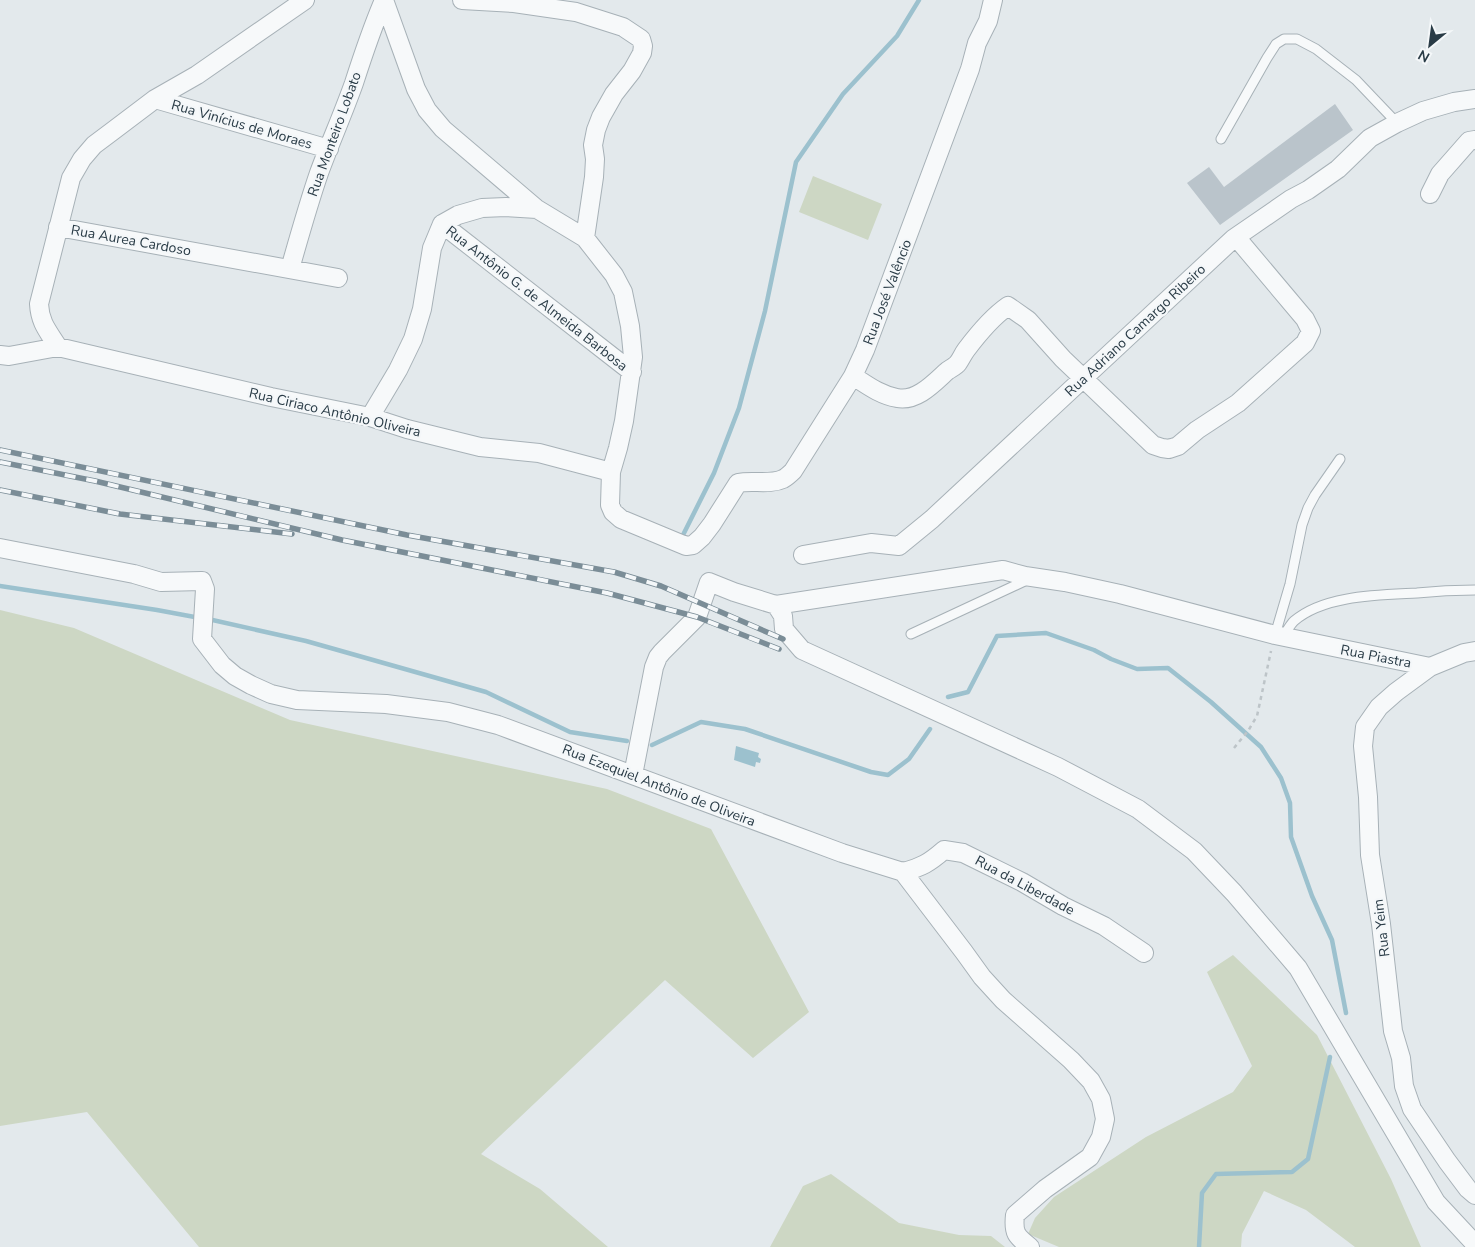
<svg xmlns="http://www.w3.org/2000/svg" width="1475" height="1247" font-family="'Nunito Sans',sans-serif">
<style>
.green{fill:#cdd7c4}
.water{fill:#9cc1ce}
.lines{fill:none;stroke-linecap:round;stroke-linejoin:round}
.stream{stroke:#9cc1ce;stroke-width:4.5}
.building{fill:#bac4cb}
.lane-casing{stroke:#a7b1b7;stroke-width:11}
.street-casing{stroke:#a7b1b7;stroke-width:20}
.path{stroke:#bdc4c8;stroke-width:2.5;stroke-dasharray:4 4;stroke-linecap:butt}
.lane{stroke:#f7f9fa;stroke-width:9}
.street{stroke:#f7f9fa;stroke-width:18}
.rail-casing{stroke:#7b8d97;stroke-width:5.5}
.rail{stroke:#f4f7f9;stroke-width:4;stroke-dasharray:11;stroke-linecap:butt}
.labels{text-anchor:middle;stroke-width:4.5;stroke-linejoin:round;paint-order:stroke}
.street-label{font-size:14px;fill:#293b46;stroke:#f4f7f9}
</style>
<rect width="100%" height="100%" fill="#e3e9ec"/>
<path class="green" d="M813,176L882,204L868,240L799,212Z
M0,610L74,628L290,720L607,789L711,829L809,1012L753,1058L665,980L481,1154L540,1189L608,1247H199L87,1112L0,1126Z
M1233,955L1317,1035L1391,1179L1421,1247H1355L1306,1210L1264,1191L1242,1234L1241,1247H1059L1028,1234L1035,1218L1054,1197L1146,1137L1233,1092L1252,1066L1207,972Z
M831,1174L899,1223L959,1235L991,1236L1005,1247H770L803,1186Z"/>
<path class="water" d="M736,746L759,753L758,757L761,759L760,763L756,762L755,767L734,760Z"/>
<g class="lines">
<path class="stream" d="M683,535L714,473L739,408L765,311L796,162L843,94L897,36L919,0
M0,586L157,610L200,618
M208,619L306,641L486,692L570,732L627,741
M948,697L968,692L997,636L1046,633L1094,650L1111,659L1137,669L1168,668L1211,702L1261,747L1281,778L1290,803L1291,837L1312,896L1332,940L1346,1013
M652,745L701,722L745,729L871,772L888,775L909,759L930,729
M1199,1247L1202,1193L1216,1174L1292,1172L1308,1159L1330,1057"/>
</g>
<path class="building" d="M1335,104L1353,130L1220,225L1187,183L1209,167L1224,187Z"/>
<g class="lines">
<defs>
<path id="lane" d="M1221,139L1267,58L1276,44L1284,39H1297L1316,49L1356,80L1397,123
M911,634L1029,579
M1275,635L1290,584L1302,525L1308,508L1315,495L1340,459
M1283,636C1287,631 1290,625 1294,621C1324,595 1379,595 1417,593C1436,591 1456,590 1475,590"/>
<path id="street" d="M384,0L416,89L427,110L443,129L537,209L585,238L614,275L623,292L630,326L633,357L624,421L618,448L611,472L610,505L613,512L621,519L686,546L693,545L702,537L712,524L738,483C752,480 770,485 783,479C787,477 790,474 793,471L853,376L865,350L970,69L977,43L988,21L993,0
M462,0L514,3L576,12L623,27L641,39L643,46L642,53L632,71L614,94L601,117L596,130L593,145L595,159L594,177L585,238
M155,99L329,149
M1430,194L1440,174L1469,141L1475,140
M442,224L632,372
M58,227L338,278
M290,269C299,237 308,205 319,173C330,143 343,114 354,83C363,55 372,28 384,0
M58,347C48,331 40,323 39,304L71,178L82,159L94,145L114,130L155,99L197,75L305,0
M0,355L9,356L58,347L271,397L370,417L407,429L480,447L539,453L611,472
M853,376C867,385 880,395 897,398C916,402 933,384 946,372C949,369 955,367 958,363C961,359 963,354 966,350C978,334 992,317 1008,306L1028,320L1063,359L1153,445L1162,448L1169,449L1178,446L1197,430L1238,403L1305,343L1311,331L1305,319L1236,237
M370,417L398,370L413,339L422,309L432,248L442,224L458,215L482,208L506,207L537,209
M0,548L134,574L161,582L202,581L205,589L202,639L222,665L235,676L251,685L271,694L297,700L386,704L448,712L498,725L842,853L903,872L964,952L982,977L1003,1000L1071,1060L1091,1081L1101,1099L1105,1119L1101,1137L1090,1157L1045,1189L1015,1215C1013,1233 1016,1236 1030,1247
M803,555L871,543L899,546L932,519L1233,239L1291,199L1308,190L1338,169L1370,138L1397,123L1423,111L1454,102L1475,99
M776,605L1003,570L1025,576L1065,582L1120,594L1275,635L1430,667
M1475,651L1464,653L1430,667L1396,692L1379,707L1365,727L1363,746L1368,797L1370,855L1381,924L1393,1031L1401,1058L1404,1086L1412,1109L1447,1161L1468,1189L1475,1195
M633,775L654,667L658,657L662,652L697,617L709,582L734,592L776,605L783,616L784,629L802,650L1058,767L1138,809L1194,851L1234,893L1298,968L1436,1202L1475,1244
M903,872C922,867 929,863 944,850L963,853L1022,882L1063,906L1104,926L1144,953"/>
</defs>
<use href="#lane" class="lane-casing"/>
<use href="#street" class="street-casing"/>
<path class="path" d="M1234,748L1248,731L1257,716L1271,651"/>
<use href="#lane" class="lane"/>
<use href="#street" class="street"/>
<defs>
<path id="rail" d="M0,450L407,535L614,572L661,586L783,639
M0,462L95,481L342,540L607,593L697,617L779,649
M0,490L120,514L292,534"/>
</defs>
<use href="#rail" class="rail-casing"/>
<use href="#rail" class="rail"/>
</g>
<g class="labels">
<g class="street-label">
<text transform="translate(242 124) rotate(16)" y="5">Rua Vinícius de Moraes</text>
<text transform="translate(334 134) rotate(-70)" y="5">Rua Monteiro Lobato</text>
<text transform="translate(131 240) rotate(10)" y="5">Rua Aurea Cardoso</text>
<text transform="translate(887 292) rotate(-69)" y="5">Rua José Valêncio</text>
<text transform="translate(537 298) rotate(38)" y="5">Rua Antônio G. de Almeida Barbosa</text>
<text transform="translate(1135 330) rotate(-43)" y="5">Rua Adriano Camargo Ribeiro</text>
<text transform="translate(335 412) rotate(13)" y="5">Rua Ciriaco Antônio Oliveira</text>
<text transform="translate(1376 656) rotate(11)" y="5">Rua Piastra</text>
<text transform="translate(659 785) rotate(21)" y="5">Rua Ezequiel Antônio de Oliveira</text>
<text transform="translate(1025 885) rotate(28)" y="5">Rua da Liberdade</text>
<text transform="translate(1381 928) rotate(-97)" y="5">Rua Yeim</text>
</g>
</g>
<g transform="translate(1430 45) rotate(209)" stroke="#f4f7f9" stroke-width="4" paint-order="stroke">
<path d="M0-4L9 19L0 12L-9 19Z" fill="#293b46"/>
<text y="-8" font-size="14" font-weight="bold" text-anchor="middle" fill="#293b46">N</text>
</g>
</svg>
